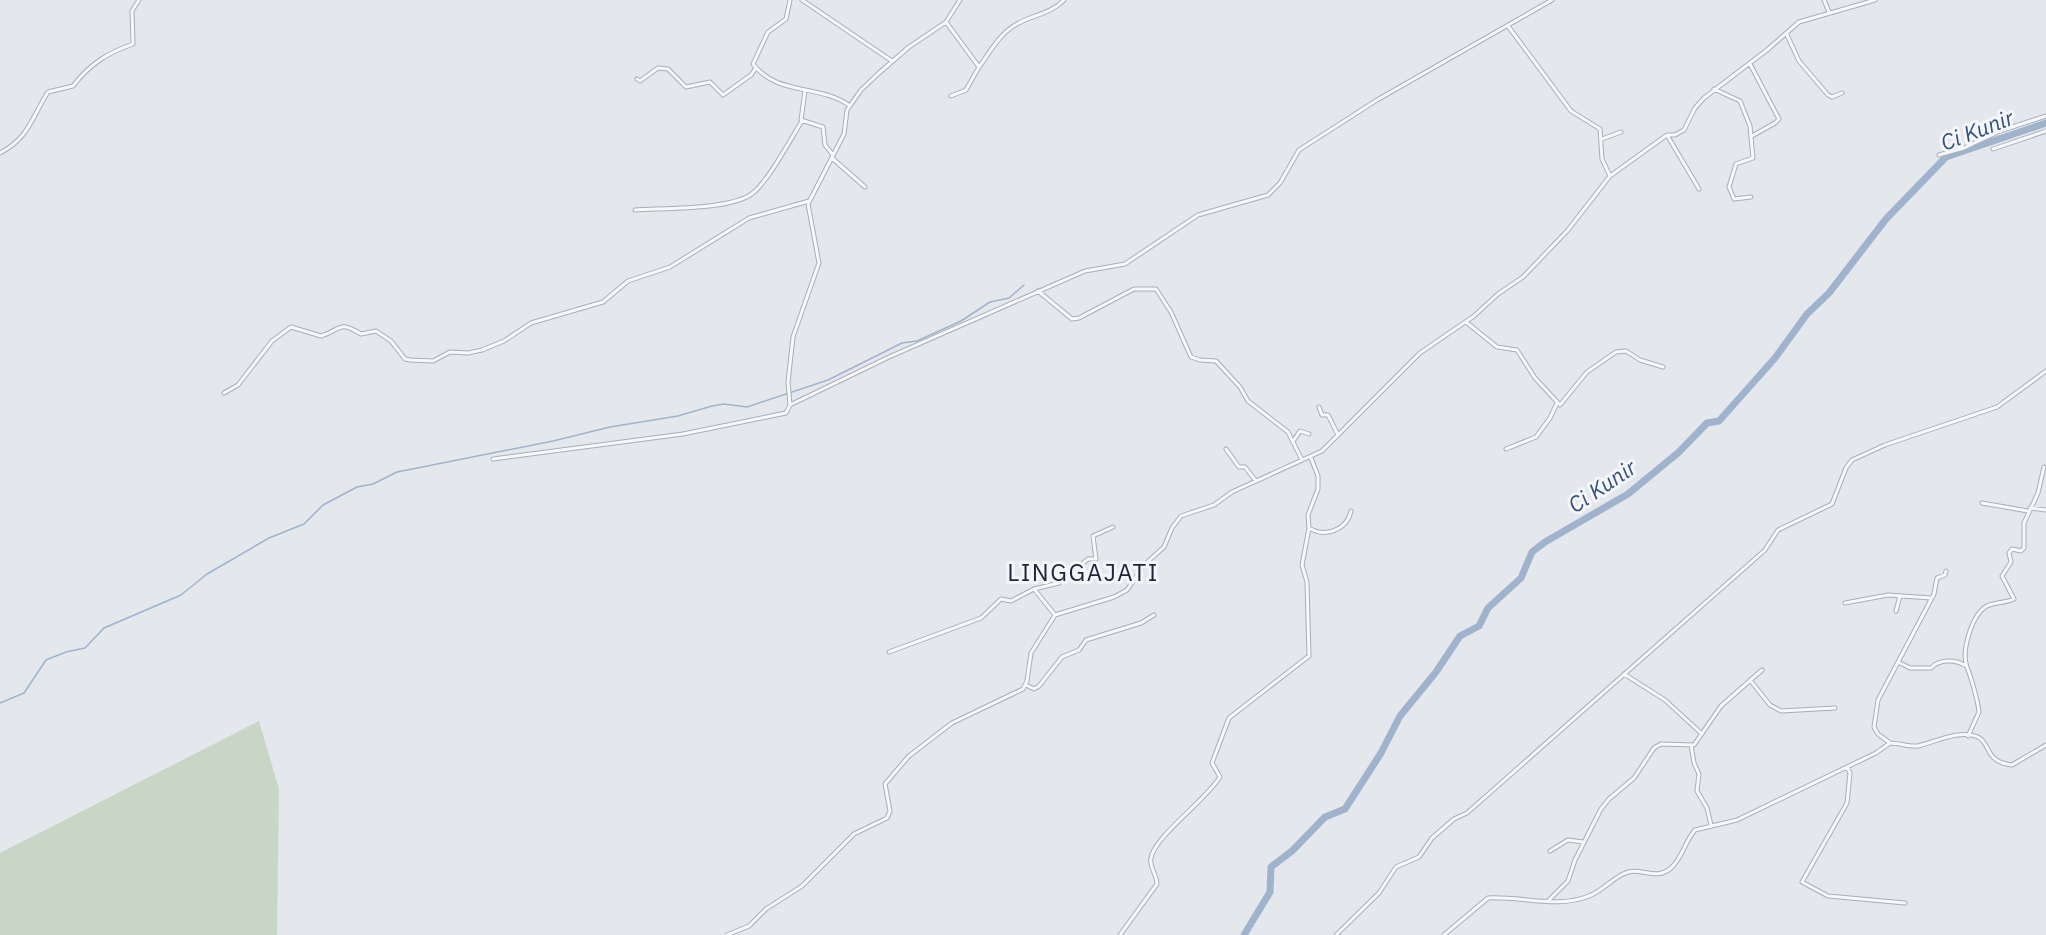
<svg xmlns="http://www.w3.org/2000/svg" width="2046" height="935" font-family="'IBM Plex Sans',sans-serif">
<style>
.green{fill:#c9d6c5}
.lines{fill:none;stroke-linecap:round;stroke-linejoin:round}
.stream{stroke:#9fb4cc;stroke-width:1.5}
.river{stroke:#9fb4cc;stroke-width:7}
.street-casing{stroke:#a9aeb7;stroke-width:5}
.street{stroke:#f7f8fa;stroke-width:3}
.labels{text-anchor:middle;stroke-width:6;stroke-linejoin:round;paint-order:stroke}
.water-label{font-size:22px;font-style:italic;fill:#34527a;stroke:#f4f6f9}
.quarter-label{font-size:24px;letter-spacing:1.5px;fill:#1d2536;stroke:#f4f6f9}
</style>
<rect width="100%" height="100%" fill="#e4e7ec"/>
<path class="green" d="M259,721L279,789L277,935H0V853Z"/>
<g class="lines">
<path class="stream" d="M0,703L24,693L46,660L66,652L85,648L104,628L181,595L207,574L269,538L304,524L323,505L357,487L373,484L397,472L553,441L610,427L678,416L712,406L724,404L747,407L828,380L902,343L917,341L961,321L990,302L1009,298L1024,285"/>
<path class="river" d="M1244,935L1270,892L1271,867L1292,851L1325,817L1345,809L1381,753L1400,716L1436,672L1460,636L1479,626L1488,608L1521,578L1532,552L1545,542L1628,494L1679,452L1707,423L1719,421L1775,358L1807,314L1829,293L1886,219L1946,157L2046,123"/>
<defs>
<path id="street" d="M790,0L786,19L768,32L753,64C777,96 821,84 850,106
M802,0L892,61
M1824,0L1829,12
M946,22L979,67L966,90L951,96
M1508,26L1571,111L1600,129L1602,159L1610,176
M1787,35L1799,61L1828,95L1832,97L1842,93
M1750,64L1779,119L1775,123L1752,136
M979,67C990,52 1000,33 1017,24C1032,15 1051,14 1064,0
M637,79L640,81L658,68L668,69L686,87L710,82L723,95L751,75L756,68
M1714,89L1740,101L1750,126L1753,158L1736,164L1729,187L1734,199L1751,197
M805,91L801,120L823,127L825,145L833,155
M1667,135L1699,189
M1602,139L1621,132
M1993,149L2046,131
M0,153C29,138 32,117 48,92L73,86C90,64 107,53 133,44L132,11L139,0
M1939,155L1964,148L2000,131L2046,116
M832,158L865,187
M635,210C662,208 733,210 753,193C769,180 790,140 802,121
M1038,291L1072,319L1079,318L1134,289H1156L1171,312L1191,357L1200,360L1216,361L1240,387L1248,401L1288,432L1302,460
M1466,322L1497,347L1517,350L1535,378L1560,405L1587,372L1616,352L1626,351L1640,360L1663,367
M224,393L238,385L272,341L291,327L321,336C343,329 338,320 361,334L376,331L391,341L405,359L410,360L433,361L450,352L468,353L482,350L504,341L531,323L603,302L628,281L670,267L749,218L809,201
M790,405L889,357L1085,271L1125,264L1198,215L1268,195L1280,183L1299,150L1377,100L1552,0
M1319,407L1322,415H1328L1338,435
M1294,440L1300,431L1309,434
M1226,449L1239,467H1245L1256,481
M1506,449L1536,437L1550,418L1557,403
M493,459L683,434L786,413L790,405L788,382L793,337L819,263L808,204L844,134L847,110L861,90L879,73L909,47L946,22L960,0
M1982,503L2028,511
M2030,508L2046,510
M1309,528C1325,538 1347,530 1351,511
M1034,589L1055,615
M1845,603L1888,595L1931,598
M1896,611L1900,596
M889,652L981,618L1001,599L1011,601L1034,589L1059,583L1088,559H1096L1093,536L1113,527
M1898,662L1910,668H1931C1939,659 1956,659 1966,666
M1624,674L1665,700L1702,734
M1750,680L1770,705L1781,711L1835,708
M1026,685L1034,689L1039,686L1062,657L1079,650L1086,640L1141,623L1154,615
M1968,736L1979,712C1978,701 1971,677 1967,667C1961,651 1972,614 1987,606C1995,602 2006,603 2014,599L2002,576L2011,562L2009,553L2012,549L2021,551L2024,548V523L2038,493L2044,467
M1890,743L1878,734L1874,727L1878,700L1934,594L1937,578L1945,575L1946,571
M1691,745L1694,763L1699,774L1697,791L1707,808L1711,825
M1847,767L1850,773L1847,803L1802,882L1828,896L1905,903
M1550,851L1568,840L1583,842
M1549,900L1568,881L1575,860L1601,809L1609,799L1634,778L1654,748L1661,744L1694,745L1721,706L1762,670
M727,935L749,926L766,909L802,886L854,834L887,818L890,811L885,784L909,756L952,723L1023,689L1027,681L1031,653L1055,615L1114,597L1127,590L1144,565L1164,547L1172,528L1181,516L1214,505L1232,492L1322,451L1420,353L1474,316L1498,294L1523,277L1568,230L1610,176L1667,135H1675L1684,130L1695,108L1704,98L1767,50L1799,22L1875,0
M1120,935L1157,884C1157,875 1149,867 1151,858C1154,837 1206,800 1220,777L1212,763L1229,718L1309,656L1307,582L1302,565L1309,528L1308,515L1318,489V476L1311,458
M1336,935L1379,893L1396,867L1419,857L1432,838L1454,819L1467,813L1765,550L1778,530L1832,504L1846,468L1852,460L1885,445L1997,407L2046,371
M1444,935L1488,898C1521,896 1557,909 1589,896C1602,891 1611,880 1623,874C1639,865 1655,882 1671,868C1682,859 1685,841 1695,830L1737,820L1876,753L1890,743C1899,743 1908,747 1918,746C1935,742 1960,729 1978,737C1991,743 1984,762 2012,765L2046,745"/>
</defs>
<use href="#street" class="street-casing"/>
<use href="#street" class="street"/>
</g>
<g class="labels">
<g class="water-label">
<text transform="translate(1977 130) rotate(-21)" y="8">Ci Kunir</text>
<text transform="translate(1602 486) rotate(-34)" y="8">Ci Kunir</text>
</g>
<g class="quarter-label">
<text x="1083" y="581">LINGGAJATI</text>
</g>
</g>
</svg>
